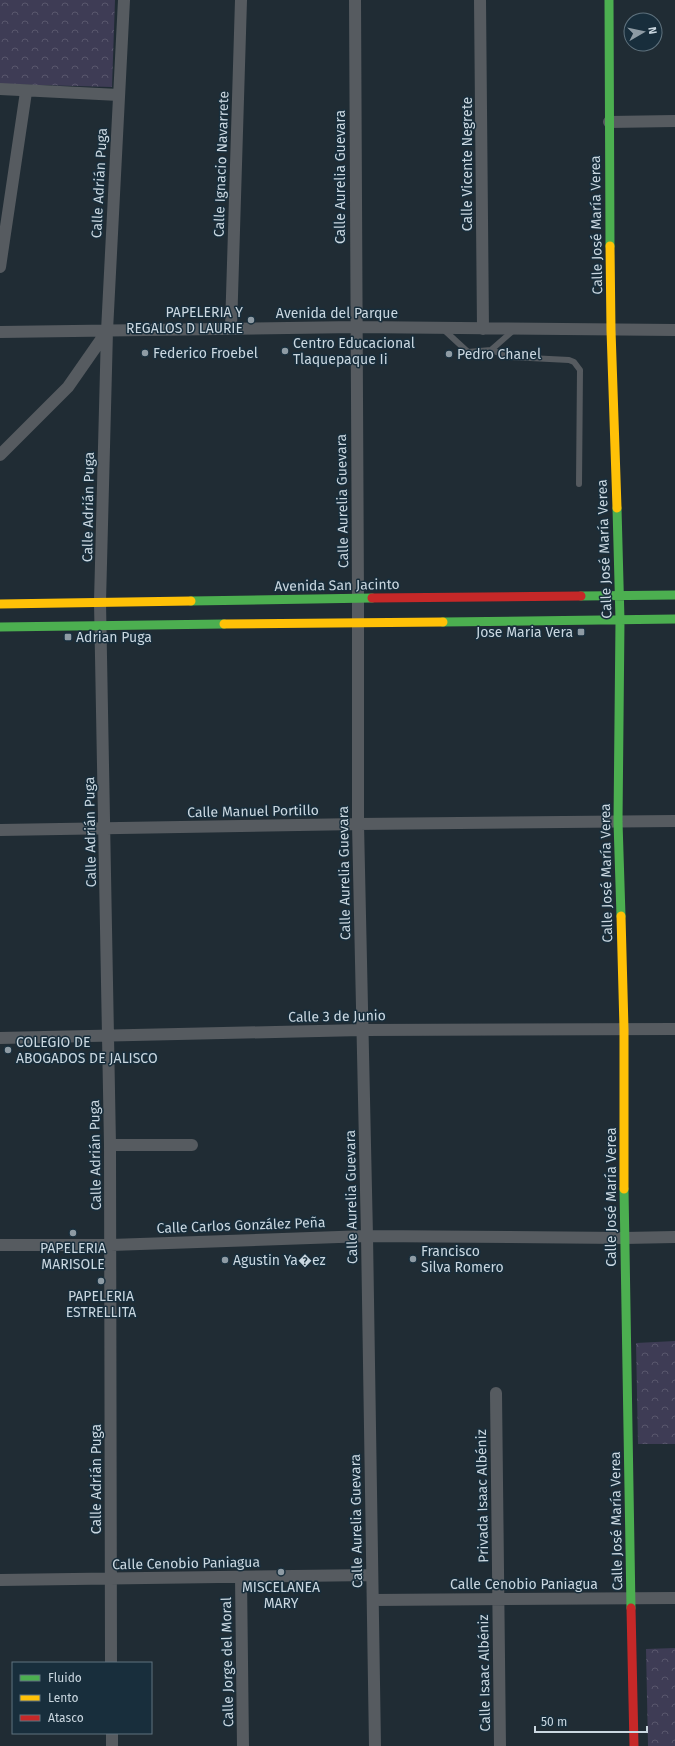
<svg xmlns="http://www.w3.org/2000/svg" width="675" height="1746" font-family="'Fira Sans',sans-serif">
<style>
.park{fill:url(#park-crowns)}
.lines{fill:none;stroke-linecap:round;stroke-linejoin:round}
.lane{stroke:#565b60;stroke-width:6}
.street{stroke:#565b60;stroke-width:12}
.fast{stroke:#4caf50;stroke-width:9}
.slow{stroke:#ffc107;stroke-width:9}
.jam{stroke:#c62828;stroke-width:9}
.poi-dot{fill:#8e9ba4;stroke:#182e3c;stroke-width:1.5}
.labels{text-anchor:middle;stroke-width:3;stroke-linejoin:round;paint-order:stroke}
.street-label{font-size:14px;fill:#cad7e0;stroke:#182e3c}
.poi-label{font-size:14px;fill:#cad7e0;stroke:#182e3c;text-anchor:start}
</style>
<defs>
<pattern id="park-crowns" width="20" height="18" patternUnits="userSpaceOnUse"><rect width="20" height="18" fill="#3e3c55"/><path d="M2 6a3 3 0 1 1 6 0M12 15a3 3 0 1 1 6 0" fill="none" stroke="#59576d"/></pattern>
</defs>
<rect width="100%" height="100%" fill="#202c34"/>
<path class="park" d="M0,0H115L112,87L0,84Z
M675,1341V1444H638L636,1343Z
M675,1648V1746H648L646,1649Z"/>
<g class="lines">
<path class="lane" d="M443,329L468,352L491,350L515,329
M491,350L510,357L569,360L574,362L580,370L579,484"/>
<path class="street" d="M355,0L358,598V824L367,1236L375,1746
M480,0L483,329
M0,89L119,95
M609,122L675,121
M0,267L26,92
M231,329L241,0
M0,332L356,327L675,330
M0,455L68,387L107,331
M0,830L358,824L675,821
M0,1038L362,1030L675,1029
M110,1145H192
M0,1245H111L367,1236L624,1238L675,1237
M496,1393L500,1746
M241,1577L243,1746
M0,1580L372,1575
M373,1600L675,1598
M111,1663L110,1145L100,602L107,331L124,0
M112,1733V1746"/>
<path class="fast" d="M609,0L610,246
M617,508L620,620L618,822L621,916
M581,596L675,595
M191,601L372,598
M443,622L675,619
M0,627L224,624
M624,1189L631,1608"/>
<path class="slow" d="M610,246L611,330L617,508
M0,604L191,601
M224,624L443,622
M621,916L624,1029V1189"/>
<path class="jam" d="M372,598L581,596
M631,1608L634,1746"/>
</g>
<g class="poi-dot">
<circle cx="251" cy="320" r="4"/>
<circle cx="285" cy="351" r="4"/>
<circle cx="145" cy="353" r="4"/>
<circle cx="449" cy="354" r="4"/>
<rect x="577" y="628" width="8" height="8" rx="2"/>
<rect x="64" y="633" width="8" height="8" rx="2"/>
<circle cx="8" cy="1050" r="4"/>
<circle cx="73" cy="1233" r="4"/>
<circle cx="413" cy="1259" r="4"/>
<circle cx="225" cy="1260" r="4"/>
<circle cx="101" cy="1281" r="4"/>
<circle cx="281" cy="1572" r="4"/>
</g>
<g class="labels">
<g class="street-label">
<text transform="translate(221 164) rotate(-88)" y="5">Calle Ignacio Navarrete</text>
<text transform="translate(467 164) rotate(-90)" y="5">Calle Vicente Negrete</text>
<text transform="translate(340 177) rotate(-90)" y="5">Calle Aurelia Guevara</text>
<text transform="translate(99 183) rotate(-87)" y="5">Calle Adrián Puga</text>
<text transform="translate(596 225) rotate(-91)" y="5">Calle José María Verea</text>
<text x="337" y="318">Avenida del Parque</text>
<text transform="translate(342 501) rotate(-91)" y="5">Calle Aurelia Guevara</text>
<text transform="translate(88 507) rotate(-89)" y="5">Calle Adrián Puga</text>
<text transform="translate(604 549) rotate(-92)" y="5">Calle José María Verea</text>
<text transform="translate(337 585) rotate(-1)" y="5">Avenida San Jacinto</text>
<text transform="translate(253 811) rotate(-1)" y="5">Calle Manuel Portillo</text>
<text transform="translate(90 832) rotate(-91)" y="5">Calle Adrián Puga</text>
<text transform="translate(344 873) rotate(-91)" y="5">Calle Aurelia Guevara</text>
<text transform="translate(606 873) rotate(-91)" y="5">Calle José María Verea</text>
<text transform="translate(337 1016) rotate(-1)" y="5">Calle 3 de Junio</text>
<text transform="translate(95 1155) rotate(-91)" y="5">Calle Adrián Puga</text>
<text transform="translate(351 1197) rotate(-91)" y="5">Calle Aurelia Guevara</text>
<text transform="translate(611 1197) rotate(-90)" y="5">Calle José María Verea</text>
<text transform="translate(241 1225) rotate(-2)" y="5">Calle Carlos González Peña</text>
<text transform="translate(96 1479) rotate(-90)" y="5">Calle Adrián Puga</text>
<text transform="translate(482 1496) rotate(-91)" y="5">Privada Isaac Albéniz</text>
<text transform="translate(356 1521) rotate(-91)" y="5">Calle Aurelia Guevara</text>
<text transform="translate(616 1521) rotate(-91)" y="5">Calle José María Verea</text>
<text transform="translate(186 1563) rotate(-1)" y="5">Calle Cenobio Paniagua</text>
<text x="524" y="1589">Calle Cenobio Paniagua</text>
<text transform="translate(227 1662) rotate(-91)" y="5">Calle Jorge del Moral</text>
<text transform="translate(484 1673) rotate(-91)" y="5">Calle Isaac Albéniz</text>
</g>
<g class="poi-label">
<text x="243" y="317" text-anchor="end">PAPELERIA Y<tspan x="243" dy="16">REGALOS D LAURIE</tspan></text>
<text x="293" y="348">Centro Educacional<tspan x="293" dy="16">Tlaquepaque Ii</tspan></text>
<text x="153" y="358">Federico Froebel</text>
<text x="457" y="359">Pedro Chanel</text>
<text x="573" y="637" text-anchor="end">Jose Maria Vera</text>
<text x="76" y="642">Adrian Puga</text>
<text x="16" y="1047">COLEGIO DE<tspan x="16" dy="16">ABOGADOS DE JALISCO</tspan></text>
<text x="73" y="1253" text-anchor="middle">PAPELERIA<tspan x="73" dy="16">MARISOLE</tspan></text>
<text x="421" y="1256">Francisco<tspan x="421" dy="16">Silva Romero</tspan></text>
<text x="233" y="1265">Agustin Ya�ez</text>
<text x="101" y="1301" text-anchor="middle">PAPELERIA<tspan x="101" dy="16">ESTRELLITA</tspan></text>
<text x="281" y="1592" text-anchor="middle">MISCELANEA<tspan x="281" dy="16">MARY</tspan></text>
</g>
</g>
<rect x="12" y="1662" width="140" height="72" fill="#182e3c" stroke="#5f727e"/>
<rect x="20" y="1675" width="20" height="6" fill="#4caf50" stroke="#5f727e"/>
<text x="48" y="1682" font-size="12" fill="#cad7e0">Fluido</text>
<rect x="20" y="1695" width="20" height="6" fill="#ffc107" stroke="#5f727e"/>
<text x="48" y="1702" font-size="12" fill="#cad7e0">Lento</text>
<rect x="20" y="1715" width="20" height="6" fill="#c62828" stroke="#5f727e"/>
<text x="48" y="1722" font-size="12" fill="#cad7e0">Atasco</text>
<g transform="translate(643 32) rotate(81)"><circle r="19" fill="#182e3c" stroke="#5f727e"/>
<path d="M0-3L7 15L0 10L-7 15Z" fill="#8e9ba4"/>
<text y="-6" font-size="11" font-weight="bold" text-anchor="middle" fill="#cad7e0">N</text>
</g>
<path d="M535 1726v6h112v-6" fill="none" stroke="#cad7e0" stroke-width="2"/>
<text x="541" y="1726" font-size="12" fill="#cad7e0" stroke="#182e3c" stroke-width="3" paint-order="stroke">50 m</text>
</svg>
